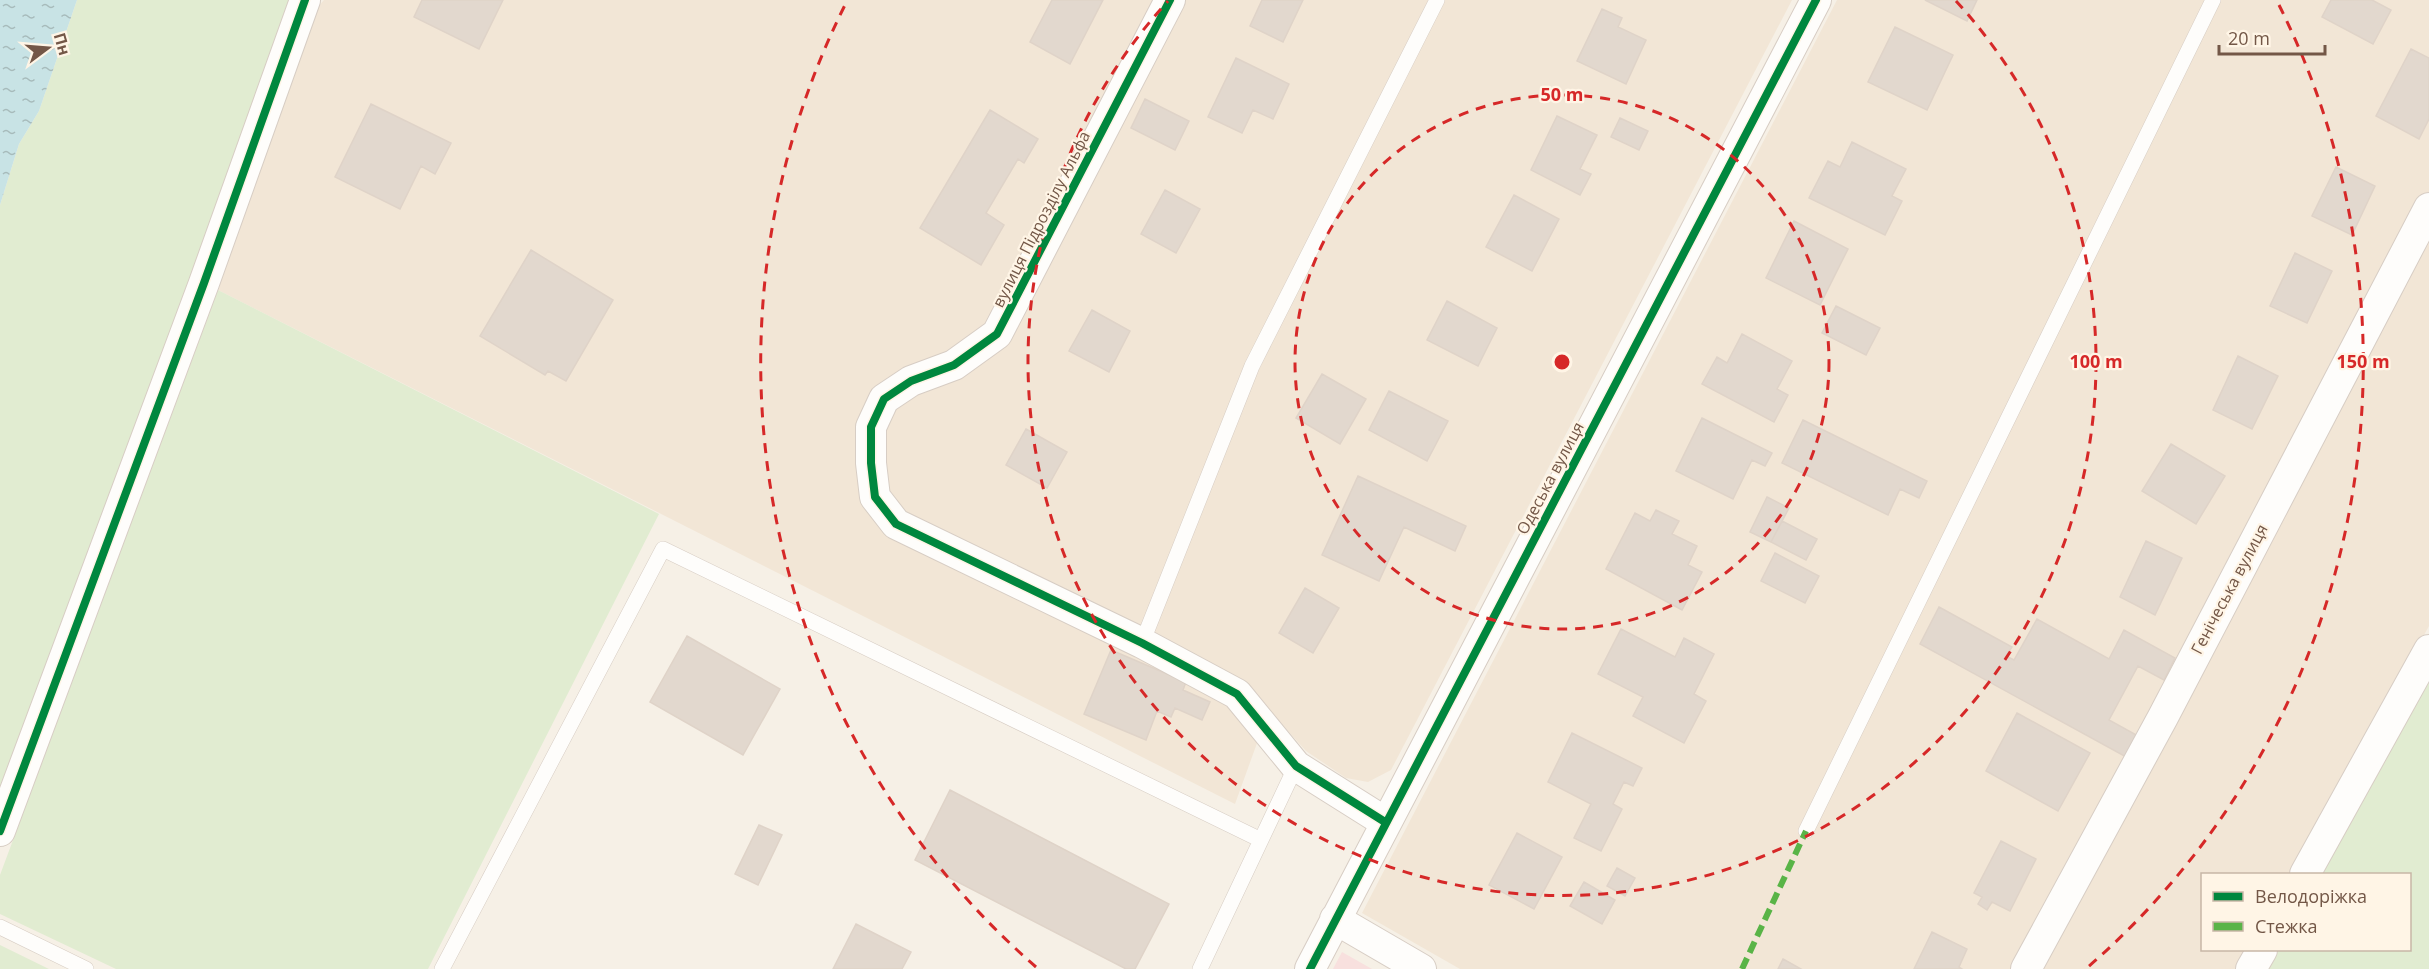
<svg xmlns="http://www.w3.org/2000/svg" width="2429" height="969" font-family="'Open Sans',sans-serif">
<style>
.residential{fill:#f2e6d6}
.medical{fill:#f8e0de}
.grass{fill:#e1ecd1}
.water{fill:url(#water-ripples)}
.building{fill:#e2d8ce;stroke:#dfd3c8;stroke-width:1.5}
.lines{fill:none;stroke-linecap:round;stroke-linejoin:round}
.lane-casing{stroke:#d7cdc4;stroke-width:16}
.street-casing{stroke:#d7cdc4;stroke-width:32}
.lane{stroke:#fefdfb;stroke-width:15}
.street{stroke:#fefdfb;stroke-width:30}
.quiet{stroke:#59b447;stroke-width:6;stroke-dasharray:12 6;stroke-linecap:butt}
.cycleway-casing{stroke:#fff5e6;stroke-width:11}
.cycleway{stroke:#00873e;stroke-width:8}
.ring{fill:none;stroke:#d62828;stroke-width:3;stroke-dasharray:10 8}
.labels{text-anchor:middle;stroke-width:4.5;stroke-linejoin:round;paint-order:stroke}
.street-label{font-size:16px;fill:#735747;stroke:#fff5e6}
.centre{fill:#d62828;stroke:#fff5e6;stroke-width:3}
.ring-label{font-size:18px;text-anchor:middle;font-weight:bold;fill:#d62828;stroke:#fff5e6;stroke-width:4.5;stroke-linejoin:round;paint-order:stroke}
</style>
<defs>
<pattern id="water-ripples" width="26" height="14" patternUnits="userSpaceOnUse" patternTransform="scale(1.5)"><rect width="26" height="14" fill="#c8e3e5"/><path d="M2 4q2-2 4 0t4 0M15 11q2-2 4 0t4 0" fill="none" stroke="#a7bbbb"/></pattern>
</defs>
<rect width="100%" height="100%" fill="#f6f0e6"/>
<path class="residential" d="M324,0H1792L1391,770L1368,782L1346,778L1306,751L1269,710L1235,804L218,290L317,8Z
M1837,0H2429V626L2292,874H2202V950H2248L2237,969H1460L1362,913Z"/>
<path class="medical" d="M1342,952L1372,969H1333Z"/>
<path class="grass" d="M77,0H292L0,796V205L19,144L39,111Z
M218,290L659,514L428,969H116L0,914V875Z
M2429,680V969H2268L2279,950H2410V874H2321Z
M0,945L49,969H0Z"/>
<path class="water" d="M0,0H77L39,111L19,144L0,205Z"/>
<path class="building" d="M422,0H503L479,49L414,17Z
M1052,0H1103L1070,64L1030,42Z
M1262,0H1303L1283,42L1250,26Z
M1925,0H1977L1967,21Z
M2331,0H2372L2391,10L2373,44L2322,17Z
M1602,9L1622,18L1618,27L1646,40L1626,84L1577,61Z
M1895,27L1953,55L1927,110L1868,82Z
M2411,49L2429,58V119L2419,139L2376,116Z
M1236,58L1289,84L1273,119L1253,110L1242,133L1208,117Z
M1145,99L1189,121L1175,150L1131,128Z
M371,104L451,143L435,174L421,166L400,209L335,177Z
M990,110L1038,139L1024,163L1018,159L986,213L1004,225L981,265L920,228Z
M1557,116L1597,135L1580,169L1591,174L1580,195L1531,170Z
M1620,118L1648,131L1639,150L1611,137Z
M1852,142L1906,169L1892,196L1902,201L1885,235L1809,198L1828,161L1840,167Z
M2336,167L2375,186L2352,235L2312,216Z
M1165,190L1200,209L1176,253L1141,234Z
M1514,195L1559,219L1532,271L1486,247Z
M1794,221L1848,249L1820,305L1766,278Z
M531,250L613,300L566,381L548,371L545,375L480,336Z
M2295,253L2332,271L2307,323L2270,306Z
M1447,301L1497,328L1478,366L1427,340Z
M1836,306L1880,328L1866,355L1822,333Z
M1092,310L1130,331L1109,372L1069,351Z
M1742,334L1792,361L1777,389L1788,395L1774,422L1702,384L1717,357L1727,363Z
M2238,356L2278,376L2252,429L2213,410Z
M1322,374L1366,399L1340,444L1296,418Z
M1389,391L1448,421L1427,461L1369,430Z
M1702,418L1772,453L1765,466L1752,460L1733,499L1676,471Z
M1803,420L1927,481L1919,498L1900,489L1888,515L1782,463Z
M1026,429L1067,452L1047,488L1006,465Z
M2171,444L2225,476L2196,524L2142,491Z
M1358,476L1466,526L1455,551L1404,527L1379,581L1322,555Z
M1767,497L1789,508L1771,542L1750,532Z
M1656,510L1679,521L1672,534L1697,546L1688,565L1702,572L1682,610L1606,569L1635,513L1650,521Z
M1782,521L1817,539L1806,560L1771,542Z
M2146,541L2182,558L2155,615L2120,597Z
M1775,553L1819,576L1805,603L1761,581Z
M1305,588L1339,608L1313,653L1279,633Z
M1939,607L2012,647L2006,656L2014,660L2037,619L2109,659L2124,630L2175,658L2164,680L2138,666L2109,720L2140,737L2128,758L1920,644Z
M1621,629L1675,657L1684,638L1714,654L1694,694L1706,701L1684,743L1633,716L1643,697L1598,674Z
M687,636L780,689L743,755L650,702Z
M1111,650L1186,682L1183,690L1210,702L1202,720L1175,708L1171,717L1157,711L1146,740L1084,714Z
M2017,713L2090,753L2058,811L1986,771Z
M1572,733L1642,768L1633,786L1624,782L1613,804L1622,809L1601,851L1574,838L1591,804L1548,782Z
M950,790L1169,904L1135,969H1126L915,860Z
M759,825L782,835L758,885L735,874Z
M1517,833L1562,857L1534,909L1489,885Z
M2001,841L2036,859L2010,911L1992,902L1987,910L1978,904L1982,897L1974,893Z
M1617,868L1635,878L1625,896L1607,886Z
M1584,882L1615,900L1602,924L1570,906Z
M856,924L911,952L902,969H833Z
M1932,932L1967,949L1959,967L1962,969H1914Z
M1783,959L1801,969H1778Z"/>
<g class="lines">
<defs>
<path id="lane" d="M1142,643L1252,366L1437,0
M1806,831L2213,0
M0,927L86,969
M442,969L663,549L1261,840
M1200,969L1296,766"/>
<path id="street" d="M1170,0L997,334L954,365L911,381L884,399L871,427V463L875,497L896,524L1142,643L1237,694L1296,766L1385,822
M0,831L204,283L305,0
M2305,874L2429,650
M1335,919L1421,969
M1310,969L1816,0
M2026,969L2163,717L2429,208
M2251,969L2262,950"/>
</defs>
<use href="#lane" class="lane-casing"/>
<use href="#street" class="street-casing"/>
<use href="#lane" class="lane"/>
<use href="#street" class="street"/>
<path class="quiet" d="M1742,969L1806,831"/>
<defs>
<path id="cycleway" d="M1170,0L997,334L954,365L911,381L884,399L871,427V463L875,497L896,524L1142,643L1237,694L1296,766L1385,822
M0,831L204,283L305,0
M1310,969L1816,0"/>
</defs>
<use href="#cycleway" class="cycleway-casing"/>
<use href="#cycleway" class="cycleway"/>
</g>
<g class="ring">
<circle cx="1562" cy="362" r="267"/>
<path d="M1956 1A534 534 0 1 1 1168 1"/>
<path d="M1036 967A801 801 0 0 1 845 5M2279 5A801 801 0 0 1 2088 967"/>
</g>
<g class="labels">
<g class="street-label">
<text transform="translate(1041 219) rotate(-63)" y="6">вулиця Підрозділу Альфа</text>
<text transform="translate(1550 478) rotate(-62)" y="6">Одеська вулиця</text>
<text transform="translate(2229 589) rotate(-62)" y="6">Генічеська вулиця</text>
</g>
</g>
<circle cx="1562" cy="362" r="9" class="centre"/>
<g class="ring-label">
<text x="1562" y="101">50 m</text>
<text x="2096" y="368">100 m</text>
<text x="2363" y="368">150 m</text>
</g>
<rect x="2201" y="873" width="210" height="78" fill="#fff5e6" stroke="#c7b6a6" stroke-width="1.5"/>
<rect x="2213" y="892" width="30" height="9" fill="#00873e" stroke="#c7b6a6" stroke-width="1.5"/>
<text x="2255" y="903" font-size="18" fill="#735747">Велодоріжка</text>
<rect x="2213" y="922" width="30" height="9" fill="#59b447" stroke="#c7b6a6" stroke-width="1.5"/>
<text x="2255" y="933" font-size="18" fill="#735747">Стежка</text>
<g transform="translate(48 48) rotate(74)" stroke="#fff5e6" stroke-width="4.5" paint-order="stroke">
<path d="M0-4.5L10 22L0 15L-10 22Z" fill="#735747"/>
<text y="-9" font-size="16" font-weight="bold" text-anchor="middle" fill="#735747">Пн</text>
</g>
<path d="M2219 45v9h106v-9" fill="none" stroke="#735747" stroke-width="3"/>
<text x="2228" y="45" font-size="18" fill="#735747" stroke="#fff5e6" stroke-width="4.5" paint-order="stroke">20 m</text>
</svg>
